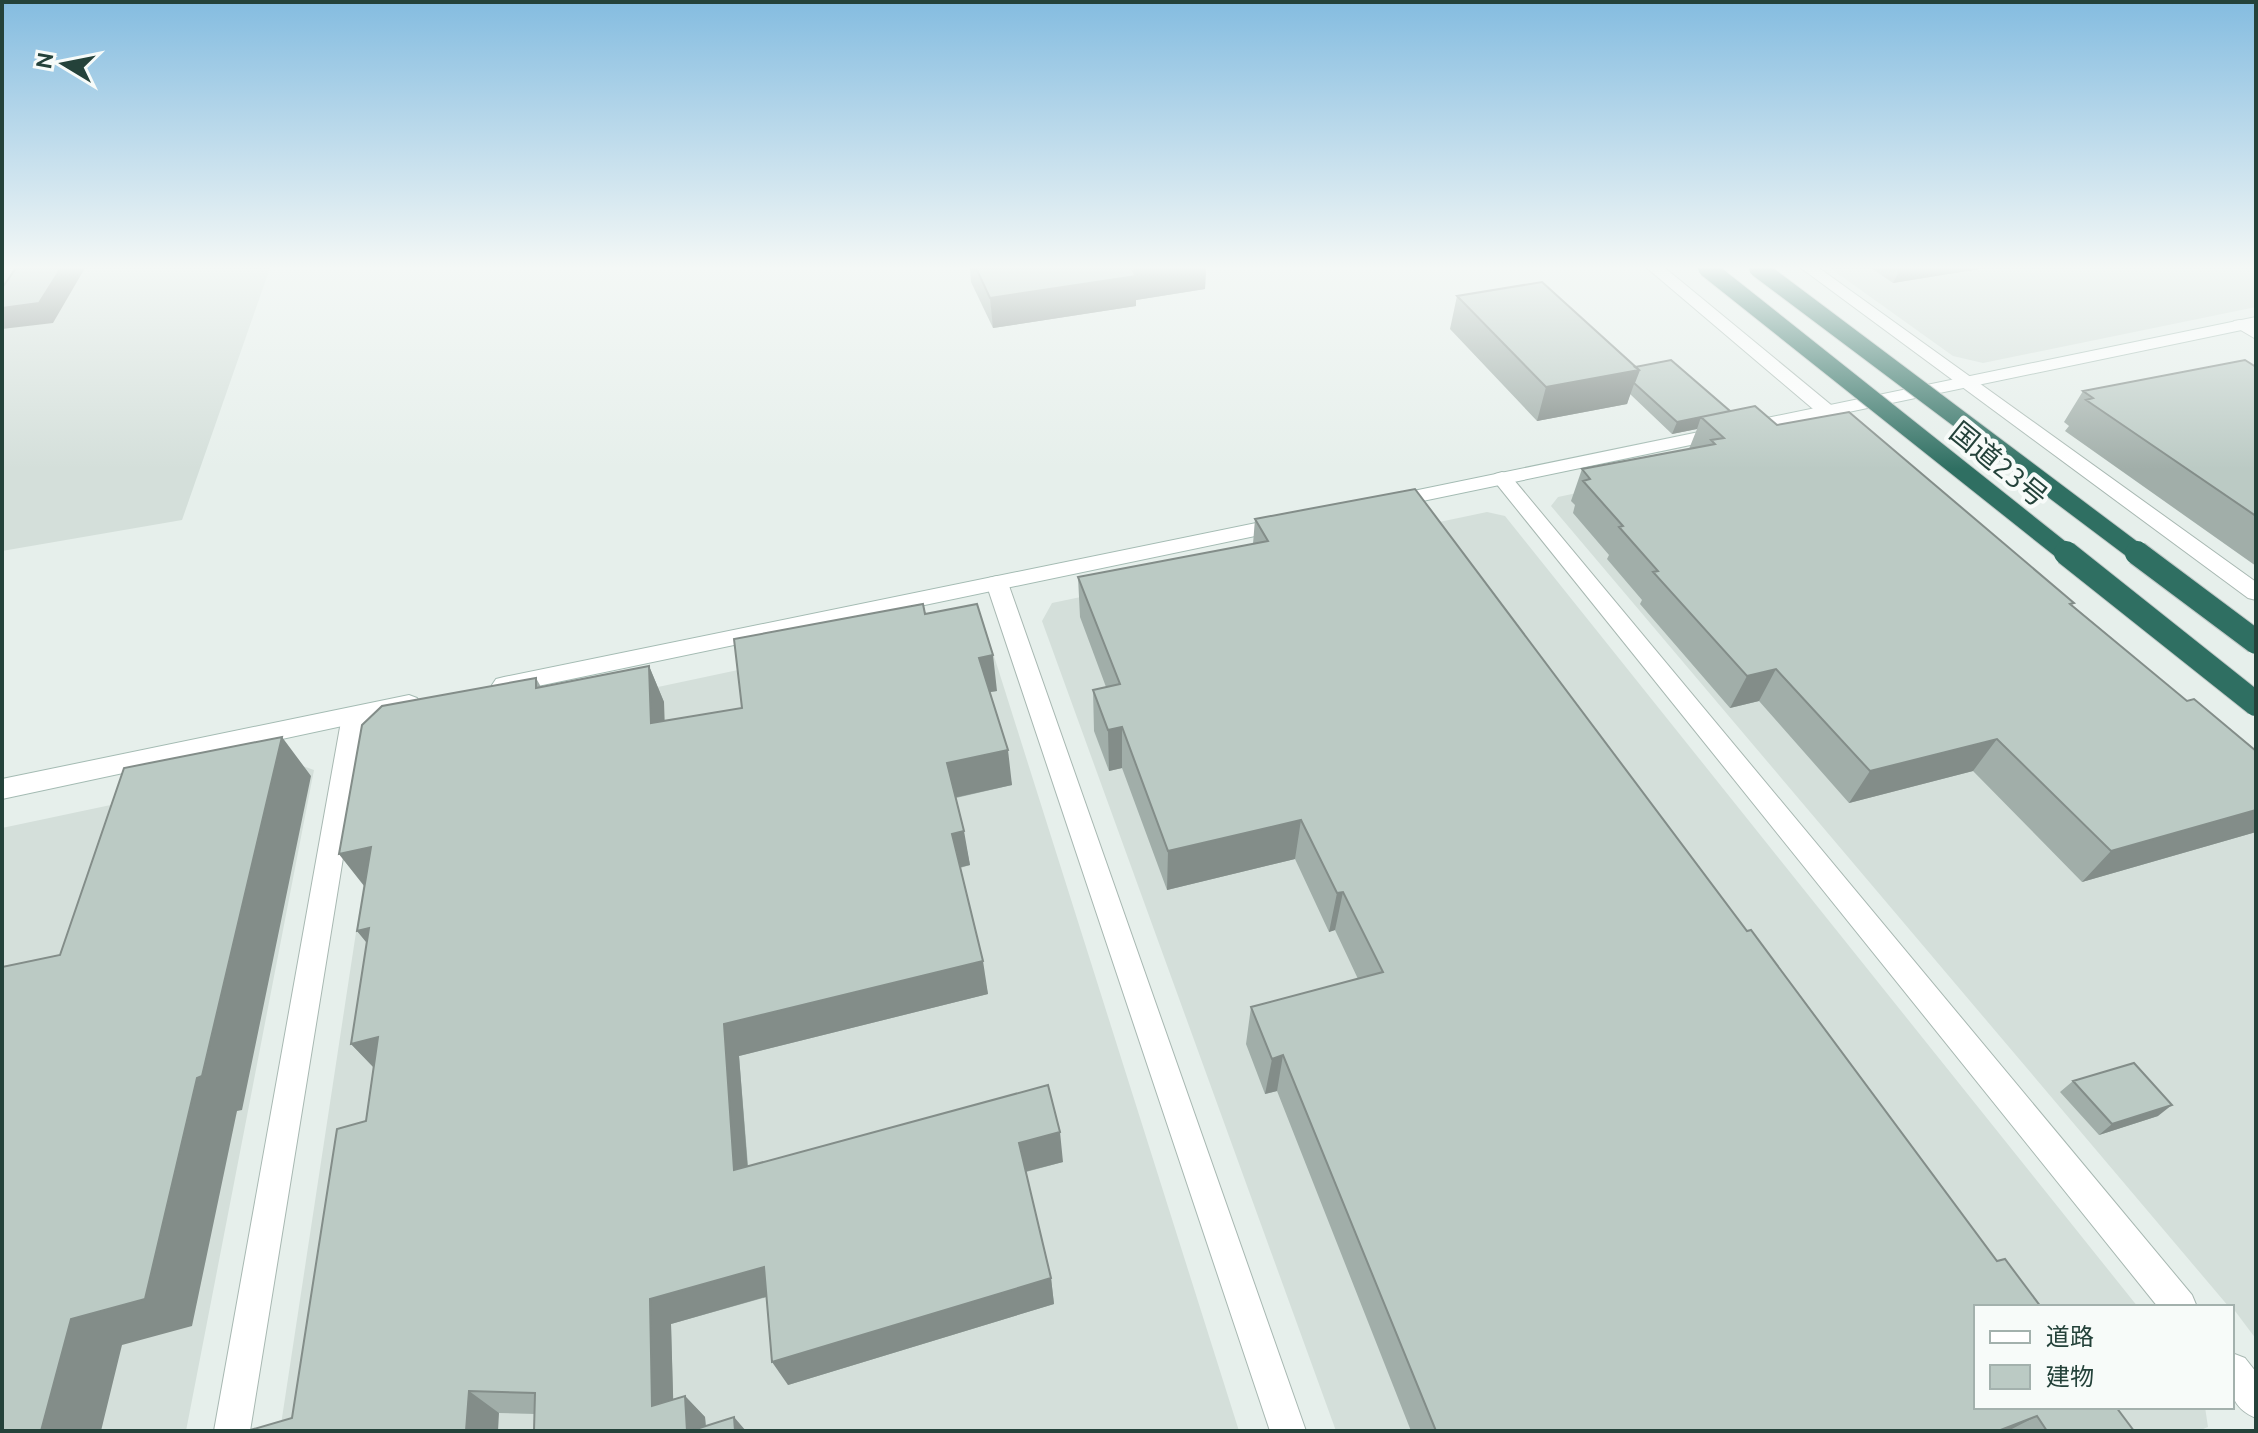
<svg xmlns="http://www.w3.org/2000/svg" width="2258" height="1433" font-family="Ubuntu,'Noto Sans JP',sans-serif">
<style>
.built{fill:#d4dfda}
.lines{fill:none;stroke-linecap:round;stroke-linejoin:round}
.street-casing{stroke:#a8b8b2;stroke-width:2}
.secondary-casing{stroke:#a4bbb3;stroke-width:2}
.street{fill:#fff;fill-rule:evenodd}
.secondary{fill:#fff;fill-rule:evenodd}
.highway-bridge-far1-casing{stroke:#c2cac8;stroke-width:20;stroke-linecap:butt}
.highway-bridge-casing{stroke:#c2cac8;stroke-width:26;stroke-linecap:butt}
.highway-bridge-far1{stroke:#2f6f62;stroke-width:18}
.highway-bridge{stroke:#2f6f62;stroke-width:24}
.wall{fill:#a1aea9}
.shaded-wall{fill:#838d89}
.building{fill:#bbcac4;stroke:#838d89;stroke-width:2}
.labels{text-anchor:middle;stroke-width:8;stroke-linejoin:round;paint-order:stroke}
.street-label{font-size:28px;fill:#24423a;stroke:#f7fbf9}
</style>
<rect width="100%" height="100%" fill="#e6efeb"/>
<path class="built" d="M6,268H270L182,520L2,551V274Z
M1830,268H2256V307L1983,363L1953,356Z
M1827,440L2256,795V1339L2232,1307H2229L1551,506L1558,497Z
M1487,512L1505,516L2138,1307H1976V1407H2205L2208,1427L2198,1431H1336L1042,621L1052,603Z
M982,618L1239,1431H280L382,762L404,741Z
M300,765L314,770L186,1431H2V828Z"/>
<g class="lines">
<defs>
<path id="street" d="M1647,268H1665L1853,423L1855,427L1853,431H1839Z
M1801,268H1819L2256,582V600L2248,598Z
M2240,320L2256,327V339L2232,325L2234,321Z
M1502,472L1509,474L2192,1295L2197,1307H2158L1495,482L1492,478L1495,474Z
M997,576L1005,578L1008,583L1306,1431H1270L986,583L989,578Z
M354,707L362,710L366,716L250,1431H214L342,716L346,710Z
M2232,1353L2245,1358L2256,1372V1418C2224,1405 2232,1382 2232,1353Z"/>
<path id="secondary" d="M2256,317V327L1389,508L1379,502L1389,496Z
M1286,517L1293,518L1296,523L1293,528L504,693L496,691L492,685L496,679L504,677Z
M409,695L417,698L421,704L417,710L2,799V779Z"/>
</defs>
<use href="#street" class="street-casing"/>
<use href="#secondary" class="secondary-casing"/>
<use href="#street" class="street"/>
<use href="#secondary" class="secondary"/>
<defs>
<path id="highway-bridge-far1" d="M1707,268L2068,555
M1758,268L2140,555"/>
<path id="highway-bridge" d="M2066,553L2256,704
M2137,553L2256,642"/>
</defs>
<use href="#highway-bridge-far1" class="highway-bridge-far1-casing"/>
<use href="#highway-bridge" class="highway-bridge-casing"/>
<use href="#highway-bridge-far1" class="highway-bridge-far1"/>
<use href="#highway-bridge" class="highway-bridge"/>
</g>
<path class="wall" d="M970,268H1206L1205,289L1136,300V306L993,328L971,282Z
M1871,268H1985L1893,283Z
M1457,296L1635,367L1730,411L1777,425L2074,603L2072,605L2187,701L2256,751V832L2082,882L1973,771L1849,803L1759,701L1730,708L1640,604L1642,600L1607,559L1609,555L1573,513L1575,505L1571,501L1582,469L1689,449L1697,429L1672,434L1630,394L1627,404L1537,421L1450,329Z
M2256,367V566L2065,431L2069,426L2064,422L2083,391Z
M1255,519L1747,931L1997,1261L2134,1431H1411L1277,1091L1265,1094L1246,1044L1251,1007L1358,979L1335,930L1329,932L1295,859L1167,890L1122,768L1109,771L1094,731L1093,690L1106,687L1080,617L1078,577L1253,544Z
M925,614L997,691L990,692L1012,785L956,798L970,865L960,868L988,994L739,1056L748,1166L1063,1162L1026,1172L1051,1278L1054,1304L788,1385L767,1297L671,1324L673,1399L685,1396L705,1417L706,1426L746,1431L535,1414L499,1413L292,1418L366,1121L374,1068L351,1044L367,942L357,931L364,886L339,854L536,678L541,687L649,666L664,702V721L742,708Z
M2073,1081L2158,1116L2099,1135L2060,1092Z"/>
<path class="shaded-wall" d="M61,268H85L53,323L2,329V308Z
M1152,268H1206L1205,289L1136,300V306L993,328L990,298Z
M1901,268H1985L1893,283Z
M1639,370L1627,404L1537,421L1546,387Z
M1730,411L1701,417L1697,429L1672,434L1677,422Z
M993,655L997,691L984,693L979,658Z
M649,666L664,702L666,759L651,723Z
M1776,669L1759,701L1730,708L1747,676Z
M1122,727V768L1109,771L1108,730Z
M282,737L311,776L242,1110L237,1111L192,1326L122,1345L101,1431H41L71,1319Z
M1997,739L1973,771L1849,803L1870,771Z
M1008,750L1012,785L953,798L947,763Z
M2256,810V832L2082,882L2111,851Z
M1301,820L1295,859L1167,890L1168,851Z
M964,831L970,865L957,868L952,834Z
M371,847L366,888L339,854Z
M1343,892L1335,930L1329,932L1337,893Z
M369,928L384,964L357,931Z
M983,961L988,994L739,1056L750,1198L734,1170L724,1024Z
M378,1037L381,1075L351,1044Z
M1283,1055L1277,1091L1265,1094L1272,1059Z
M2172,1105L2158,1116L2099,1135L2112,1124Z
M1060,1132L1063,1162L1024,1172L1019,1143Z
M764,1267L779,1293L671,1324L674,1427L652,1406L650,1299Z
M1051,1278L1054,1304L788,1385L772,1362Z
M469,1391L499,1413L498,1431H466Z
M685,1396L705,1417L706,1431H687Z
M2037,1416L2008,1431H1998Z
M734,1417L746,1431H735Z"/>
<path class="building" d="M16,268H61L39,303L2,308V288Z
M976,268H1152L1133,271L1136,276L990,298Z
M1542,282L1639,370L1546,387L1457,296Z
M1671,360L1730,411L1677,422L1634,383L1639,370L1635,367Z
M2245,360L2256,367V516L2086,400L2093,398L2083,391Z
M1755,406L1777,425L1849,412L2074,603L2070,604L2187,701L2194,699L2256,751V810L2111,851L1997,739L1870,771L1776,669L1747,676L1653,572L1658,571L1619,527L1623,526L1583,481L1590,479L1582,469L1715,444L1711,440L1724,438L1701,417Z
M1415,489L1747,931L1751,930L1997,1261L2005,1259L2041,1307H1976V1407H2116L2134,1431H2047L2037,1416L1998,1431H1436L1283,1055L1272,1059L1251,1007L1383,972L1343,892L1337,893L1301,820L1168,851L1122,727L1108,730L1093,690L1120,684L1078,577L1268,541L1255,519Z
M923,604L925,614L977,604L993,655L979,658L1008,750L947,763L964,831L952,834L983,961L724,1024L734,1170L1048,1085L1060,1132L1019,1143L1051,1278L772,1362L764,1267L650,1299L652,1406L685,1396L687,1431H534L535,1393L469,1391L466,1431H247L292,1418L337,1129L366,1121L378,1037L351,1044L369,928L357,931L371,847L339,854L362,725L382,706L536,678V688L649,666L651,723L742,708L734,639Z
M282,737L202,1076L197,1078L145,1299L71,1319L41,1431H2V967L60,955L124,768Z
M2134,1063L2172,1105L2112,1124L2073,1081Z
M734,1417L735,1431H690Z"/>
<linearGradient id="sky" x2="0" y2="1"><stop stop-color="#84bce0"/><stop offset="0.57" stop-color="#f4f8f6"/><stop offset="1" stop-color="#f4f8f6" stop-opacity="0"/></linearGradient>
<rect width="2258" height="469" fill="url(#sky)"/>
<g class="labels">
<g class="street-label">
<text transform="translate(1999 464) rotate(39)" y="10">国道23号</text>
</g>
</g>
<rect width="2258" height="1433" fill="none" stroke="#24423a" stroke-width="8"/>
<rect x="1974" y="1305" width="260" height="104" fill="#f7fbf9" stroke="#a3b1ad" stroke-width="2"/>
<rect x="1990" y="1331" width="40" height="12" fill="#ffffff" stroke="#a3b1ad" stroke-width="2"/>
<text x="2046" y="1345" font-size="24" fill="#24423a">道路</text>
<rect x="1990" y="1365" width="40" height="24" fill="#bbcac4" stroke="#a3b1ad" stroke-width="2"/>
<text x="2046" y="1385" font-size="24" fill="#24423a">建物</text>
<g transform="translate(64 64) rotate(280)" stroke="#f7fbf9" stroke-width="6" paint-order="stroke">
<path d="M0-6L14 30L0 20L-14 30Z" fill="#24423a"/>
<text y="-12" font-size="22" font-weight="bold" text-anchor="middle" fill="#24423a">N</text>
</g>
</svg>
